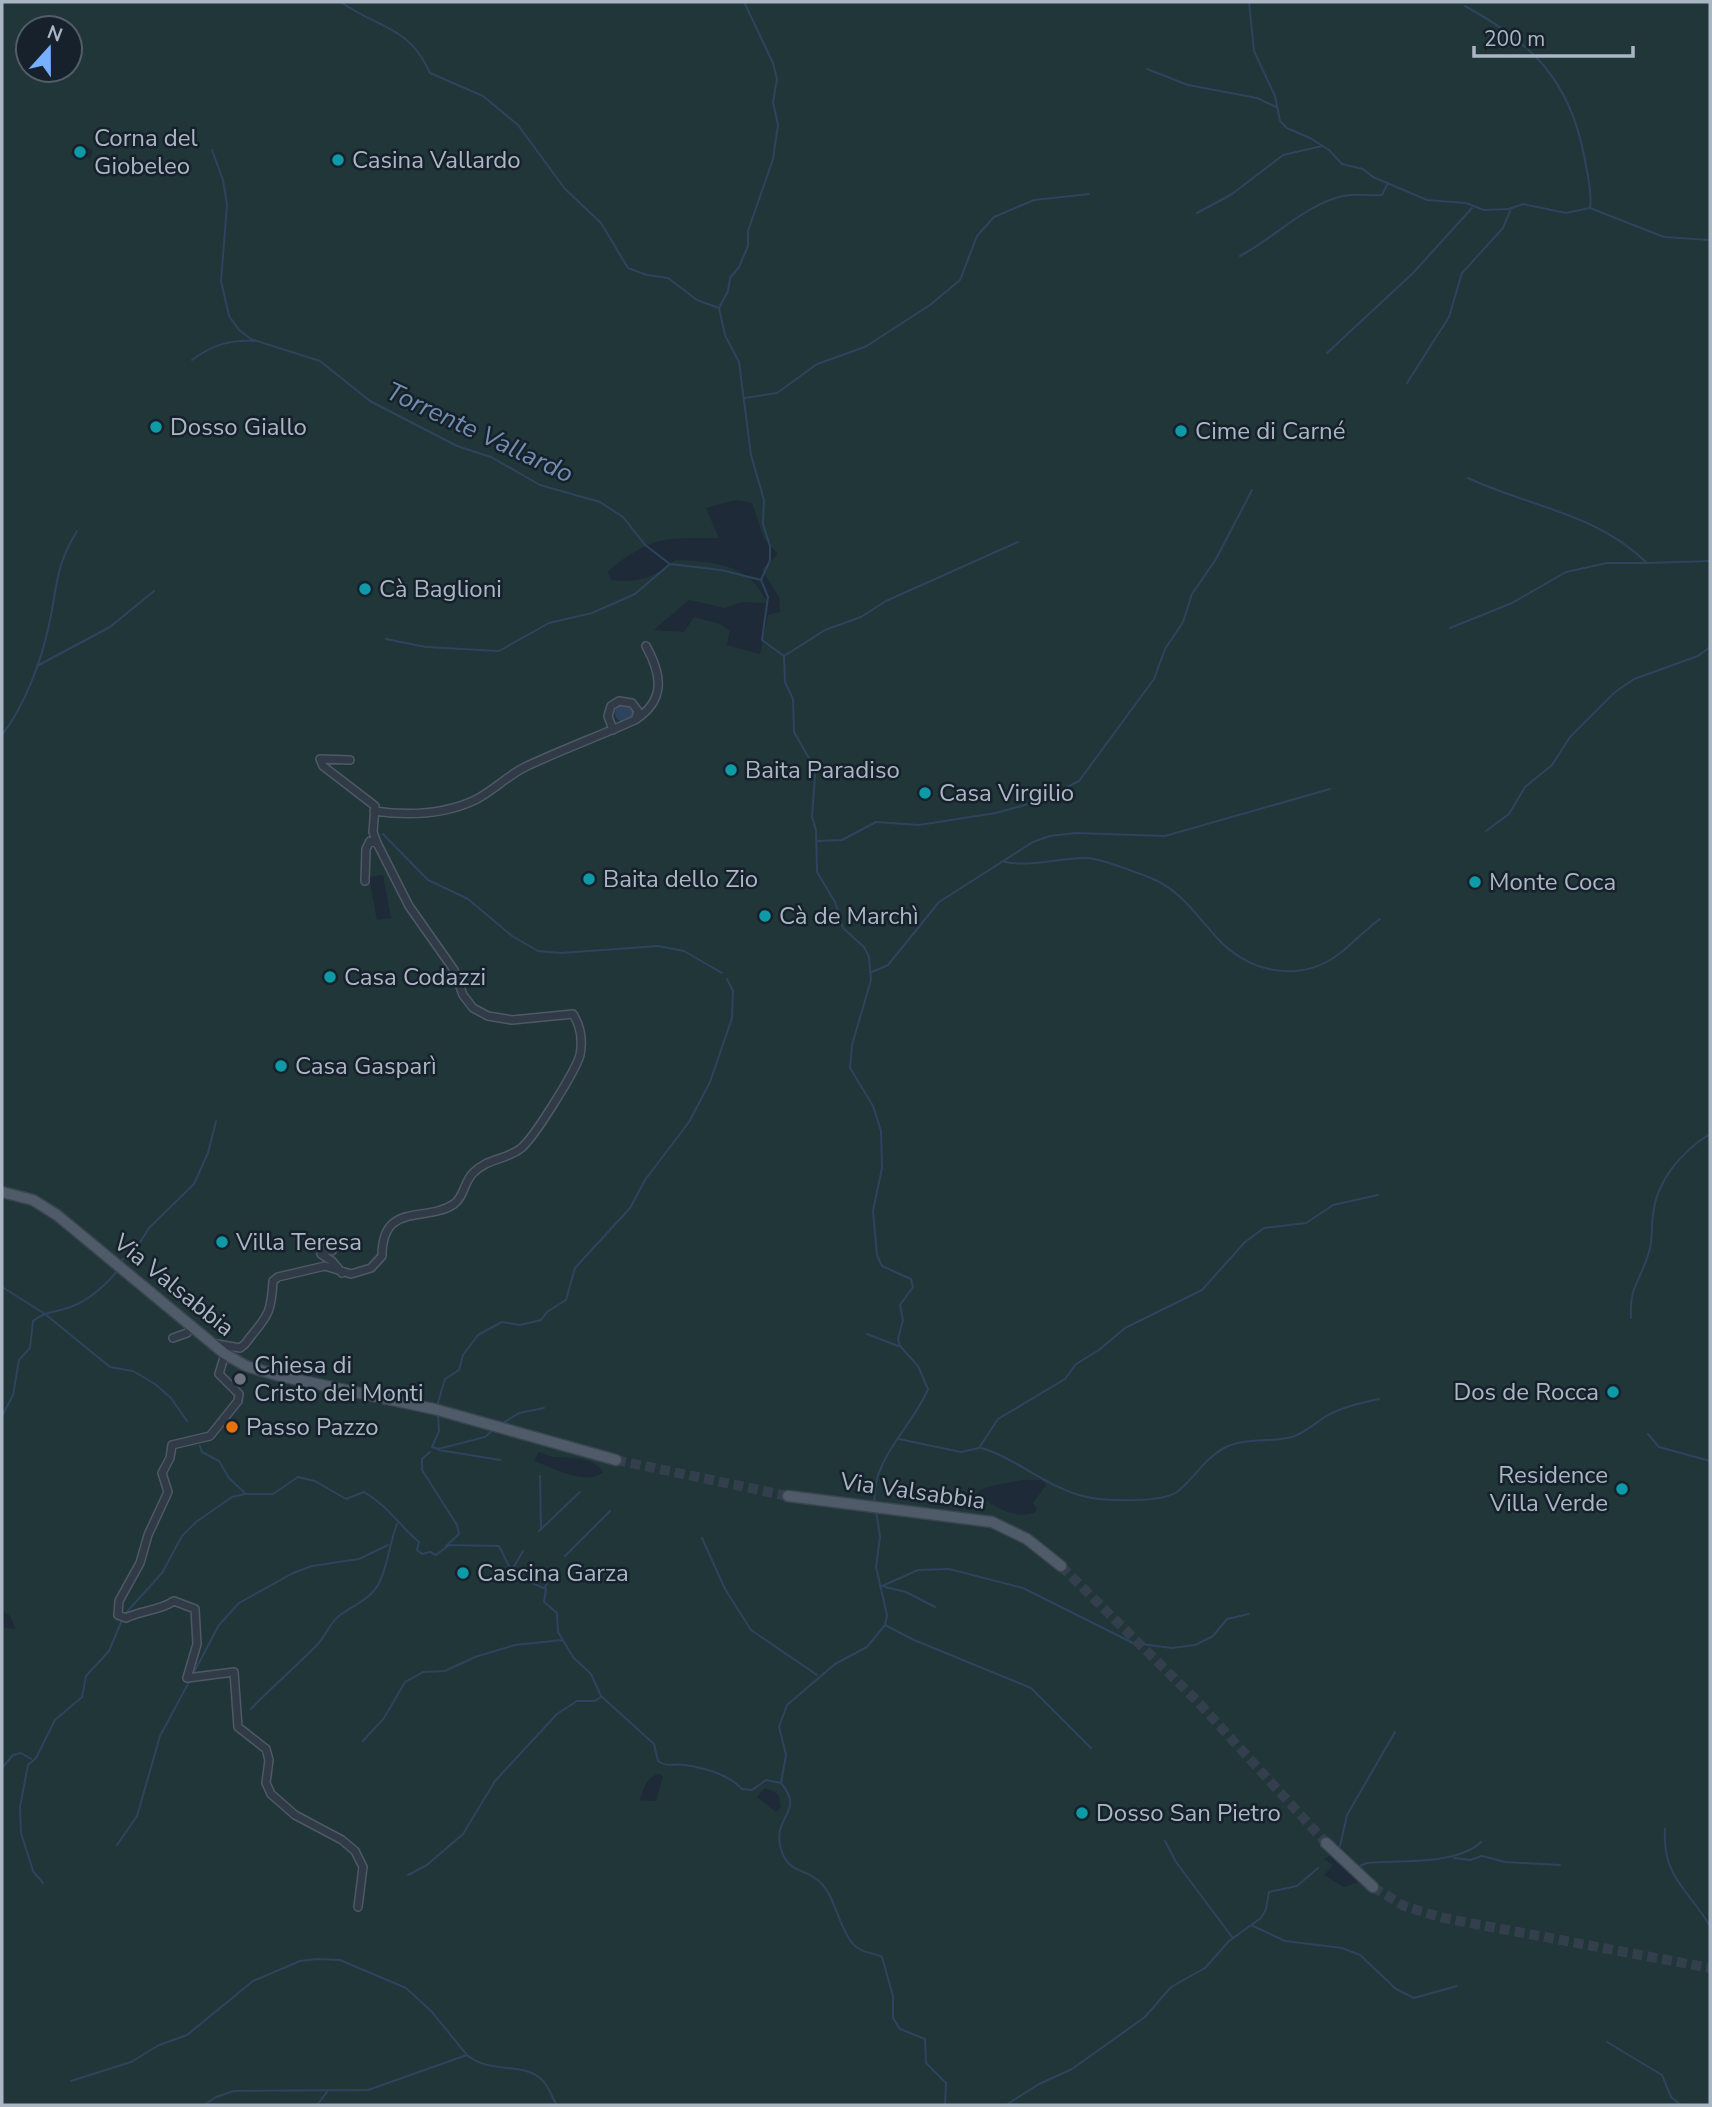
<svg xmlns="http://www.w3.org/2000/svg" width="1712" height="2107" font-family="'Nunito Sans',sans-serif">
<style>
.green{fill:#203638;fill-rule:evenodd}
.water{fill:#2e445e}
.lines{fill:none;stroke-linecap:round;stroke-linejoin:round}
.stream{stroke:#2e445e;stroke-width:2}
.major-tunnel{stroke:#333f4c;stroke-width:10;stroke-dasharray:10 5;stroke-linecap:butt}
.minor-casing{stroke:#4f5966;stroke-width:10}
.major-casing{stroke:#3b4551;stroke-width:13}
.minor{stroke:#313b48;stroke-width:7}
.major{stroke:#4f5b68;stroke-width:10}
.culture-dot{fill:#0f9aa8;stroke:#17212c;stroke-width:2.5}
.worship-dot{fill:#6b7280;stroke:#17212c;stroke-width:2.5}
.food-dot{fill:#e8710a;stroke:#17212c;stroke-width:2.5}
.labels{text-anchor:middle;stroke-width:5;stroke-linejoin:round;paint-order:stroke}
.poi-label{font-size:24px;fill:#abb6c5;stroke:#17212c;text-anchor:start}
.street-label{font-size:24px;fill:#abb6c5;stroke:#17212c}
.water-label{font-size:26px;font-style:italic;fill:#718eb0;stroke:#17212c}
</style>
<rect width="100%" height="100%" fill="#1e2a37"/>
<path class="green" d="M2,2H1710V2105H2V1627L15,1629L11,1617L2,1610ZM28,28H70V70H28ZM82,145L93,150L90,159L82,154L71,155L73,147ZM736,500L752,503L764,539L778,554L762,570L779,597L780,612L768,615L760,654L727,645L730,631L720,624L694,617L684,632L654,630L689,600L725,608L742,602L767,603C751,564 712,561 675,560C655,577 637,584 611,580L608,571C653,535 664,538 719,538L706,508ZM383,875L391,918L377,920L369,877ZM539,1452C544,1453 550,1457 555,1457C571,1458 594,1457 603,1472C586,1487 553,1467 534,1461ZM1022,1480H1041L1046,1485L1033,1503L1037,1509L1035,1512C1016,1521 991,1505 976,1493L987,1487ZM659,1774L663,1776L656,1801L640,1800C643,1789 647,1776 659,1774ZM765,1788L778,1794L781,1807L776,1812L757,1797ZM1342,1848L1367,1875L1364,1885L1358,1882L1344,1887L1324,1875L1333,1865L1324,1859Z"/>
<path class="water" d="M615 713a9 9 0 1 1 18 0a9 9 0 1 1-18 0Z"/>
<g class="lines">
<path class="stream" d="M341,2C378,29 409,25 430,73L483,96L518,125L565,189L601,223L628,268L647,275L668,278L697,300L719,308L725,335L739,362L751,455L764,500L763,524L770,546V560L761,580L768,597L762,640L784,656L785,682L793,699L794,732L810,760L815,775L812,817L816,830L817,872L835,902L843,928L864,947L869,957L871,980L852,1045L850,1068L873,1106L881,1131L882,1168L873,1211L877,1255L882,1266L911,1279L913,1287L900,1305L903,1320L898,1339L900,1346L918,1366L928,1389C913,1426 869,1462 875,1504
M1249,2L1254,51L1275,96L1280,121L1287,128L1310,138L1329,150L1342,164L1363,169L1373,177L1427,200L1466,203L1484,210L1509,209L1523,204L1566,213L1590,208L1664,237L1710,240
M1465,6C1531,42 1569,79 1584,155C1587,173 1592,190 1590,208
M1147,69L1188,85L1257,98L1276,107
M212,150L223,180L227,205L221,281L229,316L239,330L251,339L320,361L370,401L457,446L491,457L540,485L600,502L623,517L645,545L670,564L721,570L761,580
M1197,213L1232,194L1283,155L1322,146
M1240,256C1276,237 1304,205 1343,196C1357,193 1368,196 1382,195L1388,183
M719,308L728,291L730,278L739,267L748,246V231L773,159L778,125L773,102L777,79L773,63L744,2
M1327,353L1413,273L1472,208
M192,360C212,345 231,339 256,341
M1407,383L1449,317L1462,273L1503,228L1510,211
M744,398L777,393L817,364L865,347L930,305L960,280L977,236L994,217L1034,200L1089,194
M1468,478C1530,507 1596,513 1647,563L1710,561
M1450,628L1512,603L1566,572L1607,563H1647
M386,639L426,647L499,651L549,623L592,613L635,594L670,564
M784,656L825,630L861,617L886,601L1018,542
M37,666L110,627L154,591
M2,735C25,705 41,662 49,625C58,585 54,569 77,531
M1486,831L1509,814L1525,787L1552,765L1570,737L1615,692L1634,679L1698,656L1710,647
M383,834L428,880L468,899L512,936L538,951L561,953L658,946L684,951L722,973
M818,841L842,840L876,822L919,825L996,813L1039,801L1079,781L1154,679L1165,649L1183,622L1192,594L1216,559L1252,490
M1005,862C1032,867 1059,858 1085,858C1099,857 1137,873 1151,878C1184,892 1198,919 1222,943C1254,974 1302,982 1339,954C1353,943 1365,930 1380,919
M872,972L888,965L939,902L1033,842L1050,836L1076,833L1165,836L1330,789
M121,1261L139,1244L149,1228L194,1184L208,1153L216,1121
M2,1287L45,1314L110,1367L133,1371L155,1384L171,1398L187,1421
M1631,1318C1629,1285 1641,1281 1649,1252C1653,1239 1651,1228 1653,1215C1656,1181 1682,1151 1710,1134
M867,1334L898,1346
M437,1406L445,1379L459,1370L463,1355L478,1335L502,1322L520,1325L541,1320L547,1312L566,1300L575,1268L630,1208L645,1180L689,1122L710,1082L732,1018L733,991L727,979
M438,1415L439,1431L432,1447L438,1449L485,1437L493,1430
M2,1416L13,1395L19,1360L30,1348L33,1321C44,1312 51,1313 64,1309C86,1303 104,1287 118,1270
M503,1423L519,1413L544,1408
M1648,1434L1659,1447L1710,1461
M899,1439L961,1452L979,1448L998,1419L1065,1379L1076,1364L1099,1350L1125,1328L1202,1290L1245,1242L1264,1228L1306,1223L1333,1205L1378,1195
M200,1446L202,1452L219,1461L229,1478L246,1494H273L298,1477L315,1481L346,1499L364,1492C387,1505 399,1525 419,1542L417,1550L422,1554L430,1552L436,1555L449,1545L499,1546L510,1568L518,1577L546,1589L544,1602L557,1613L558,1632L573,1657L591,1674L601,1696L654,1744L658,1761C667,1768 675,1763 685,1765C705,1768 729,1775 742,1789L752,1790L766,1780L781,1783C805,1812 774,1815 780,1845C787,1876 805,1866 821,1883C836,1898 838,1927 853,1944C861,1953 872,1952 882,1957L893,1996V2018L900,2029L925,2039L926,2063L946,2083L945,2105
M981,1448C1017,1458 1048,1489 1087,1497C1106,1501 1161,1503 1177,1492C1194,1479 1204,1459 1224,1448C1245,1437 1269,1443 1292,1437C1305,1433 1316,1422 1328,1415C1345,1406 1361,1403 1379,1399
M439,1450L500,1460
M430,1452L422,1459V1470L457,1525L459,1534L446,1546
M540,1476L541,1527
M539,1531L580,1492
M702,1538L725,1589L751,1630L817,1675
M565,1556L610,1511
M512,1570L523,1551
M545,1587L551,1576
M880,1587L918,1570L949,1569L1023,1588L1133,1643L1172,1648L1195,1645L1213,1636L1227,1619L1249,1614
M885,1587L906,1592L935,1607
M124,1615L162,1573L182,1536L196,1522L232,1497L245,1494
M885,1625L914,1640L1031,1688L1091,1748
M193,1674L219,1625L239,1603L293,1573L312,1566L359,1559L388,1545
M251,1709C272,1686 296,1667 317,1645C326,1636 329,1623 340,1615C354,1605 372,1599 380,1581C388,1564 390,1542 397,1524
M363,1741L384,1718L405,1682L423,1672L445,1671L475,1657L515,1645L562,1640
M2,1768L13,1755L21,1753L31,1759
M781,1783L786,1755L779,1727L787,1705L835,1664L867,1647L885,1625L887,1615L876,1567L880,1537L876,1510
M1665,1829C1662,1877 1688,1889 1710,1926
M1165,1841L1176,1862L1232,1937
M117,1845L137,1816L160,1736L189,1682
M1340,1846L1347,1815L1395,1732
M1454,1858L1470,1860L1482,1856L1505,1862L1560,1865
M1360,1866L1367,1863C1400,1860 1457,1865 1481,1842
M408,1875L427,1865L463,1834L495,1781L557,1714L577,1701H595L601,1697
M43,1883L33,1871L21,1833L20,1807L28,1765L36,1758L55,1720L82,1697L86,1676L109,1651L122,1620
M1253,1926L1285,1941L1342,1948L1360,1955L1396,1989L1414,1998L1457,1986
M1607,2042L1662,2075L1671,2097L1681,2105
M71,2081L131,2062L159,2045L187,2035L253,1981L300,1961L317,1959L340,1960L406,1988L432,2012L467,2055
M204,2105L216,2097L234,2091L368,2090L467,2055C491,2075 525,2061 543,2081C549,2087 552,2098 557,2105
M317,2105L327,2092
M1006,2105L1039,2084L1072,2069L1145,2017L1171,1987L1205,1968L1229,1941L1261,1918L1266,1909L1269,1892L1297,1886L1318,1868"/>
<path class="major-tunnel" d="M616,1460L788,1496
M1061,1566L1198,1702L1326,1843
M1373,1887L1404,1906L1443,1918L1710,1968"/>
<defs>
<path id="minor" d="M635,720C666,700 662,675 646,646
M374,811C409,816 443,815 475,800C493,791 507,776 525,767C561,750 599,736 635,720L638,711L632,703L619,701L611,706L608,716L613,730
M365,881L366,849L370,841L377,843
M332,1251L324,1249L321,1254L332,1261L342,1273
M173,1338L187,1333
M211,1343L240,1348L245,1344C266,1316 271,1318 273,1281L278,1277L325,1266L351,1274L371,1268L382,1256C382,1201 426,1223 454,1204C464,1197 464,1182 473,1173C486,1159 505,1160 520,1149C533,1140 576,1070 580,1055C583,1040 581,1027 573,1014L512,1020L488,1016L473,1008L463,995L454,970L409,906L377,843L373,832L375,806L323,766L320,759L350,760
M225,1354L219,1374L239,1394L238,1401L210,1436L172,1445L170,1458L162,1473L168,1492L148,1535L140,1563L119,1601L118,1615L126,1618C142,1610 159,1611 174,1601L195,1609L197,1644L187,1678L234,1672L238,1727L266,1749L269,1760L266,1783L271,1794L295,1815L342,1840L355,1851L363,1867L358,1907"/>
<path id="major" d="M2,1192L33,1200L57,1215L225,1354L246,1366L280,1376L434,1409L616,1460
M788,1496L992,1522L1027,1539L1061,1566
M1326,1843L1373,1887"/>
</defs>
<use href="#minor" class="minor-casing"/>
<use href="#major" class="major-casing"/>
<use href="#minor" class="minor"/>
<use href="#major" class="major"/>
</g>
<g class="culture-dot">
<circle cx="80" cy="152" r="7"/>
<circle cx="338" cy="160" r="7"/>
<circle cx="156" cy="427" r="7"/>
<circle cx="1181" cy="431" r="7"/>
<circle cx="365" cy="589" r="7"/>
<circle cx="731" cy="770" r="7"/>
<circle cx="925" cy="793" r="7"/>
<circle cx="589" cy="879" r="7"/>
<circle cx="1475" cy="882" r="7"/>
<circle cx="765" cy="916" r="7"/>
<circle cx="330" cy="977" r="7"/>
<circle cx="281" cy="1066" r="7"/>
<circle cx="222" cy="1242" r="7"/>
<circle cx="1613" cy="1392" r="7"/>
<circle cx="1622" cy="1489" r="7"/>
<circle cx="463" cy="1573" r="7"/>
<circle cx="1082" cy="1813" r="7"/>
</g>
<circle class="worship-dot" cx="240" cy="1379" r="7"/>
<circle class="food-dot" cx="232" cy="1427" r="7"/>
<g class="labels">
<g class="poi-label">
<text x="94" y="146">Corna del<tspan x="94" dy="28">Giobeleo</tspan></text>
<text x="352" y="168">Casina Vallardo</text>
<text x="170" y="435">Dosso Giallo</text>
<text x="1195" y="439">Cime di Carné</text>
<text x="379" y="597">Cà Baglioni</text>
<text x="745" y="778">Baita Paradiso</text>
<text x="939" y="801">Casa Virgilio</text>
<text x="603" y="887">Baita dello Zio</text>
<text x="1489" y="890">Monte Coca</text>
<text x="779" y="924">Cà de Marchì</text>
<text x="344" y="985">Casa Codazzi</text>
<text x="295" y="1074">Casa Gasparì</text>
<text x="236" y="1250">Villa Teresa</text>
<text x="254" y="1373">Chiesa di<tspan x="254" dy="28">Cristo dei Monti</tspan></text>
<text x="1599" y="1400" text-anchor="end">Dos de Rocca</text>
<text x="246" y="1435">Passo Pazzo</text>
<text x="1608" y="1483" text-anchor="end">Residence<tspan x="1608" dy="28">Villa Verde</tspan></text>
<text x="477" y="1581">Cascina Garza</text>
<text x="1096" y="1821">Dosso San Pietro</text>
</g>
<g class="street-label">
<text transform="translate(174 1285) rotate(39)" y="8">Via Valsabbia</text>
<text transform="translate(913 1491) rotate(8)" y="8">Via Valsabbia</text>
</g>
<g class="water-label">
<text transform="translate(480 432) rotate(25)" y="9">Torrente Vallardo</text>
</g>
</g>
<rect width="1712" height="2107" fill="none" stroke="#abb6c5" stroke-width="7"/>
<g transform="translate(49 49) rotate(21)"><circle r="33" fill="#17212c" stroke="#525d69" stroke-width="2"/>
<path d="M0-5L12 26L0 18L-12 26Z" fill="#76b0ff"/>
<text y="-10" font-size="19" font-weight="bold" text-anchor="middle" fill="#abb6c5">N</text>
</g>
<path d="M1474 46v10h159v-10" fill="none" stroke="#abb6c5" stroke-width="3.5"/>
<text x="1484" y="46" font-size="21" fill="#abb6c5" stroke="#17212c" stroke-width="5" paint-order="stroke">200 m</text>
</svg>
